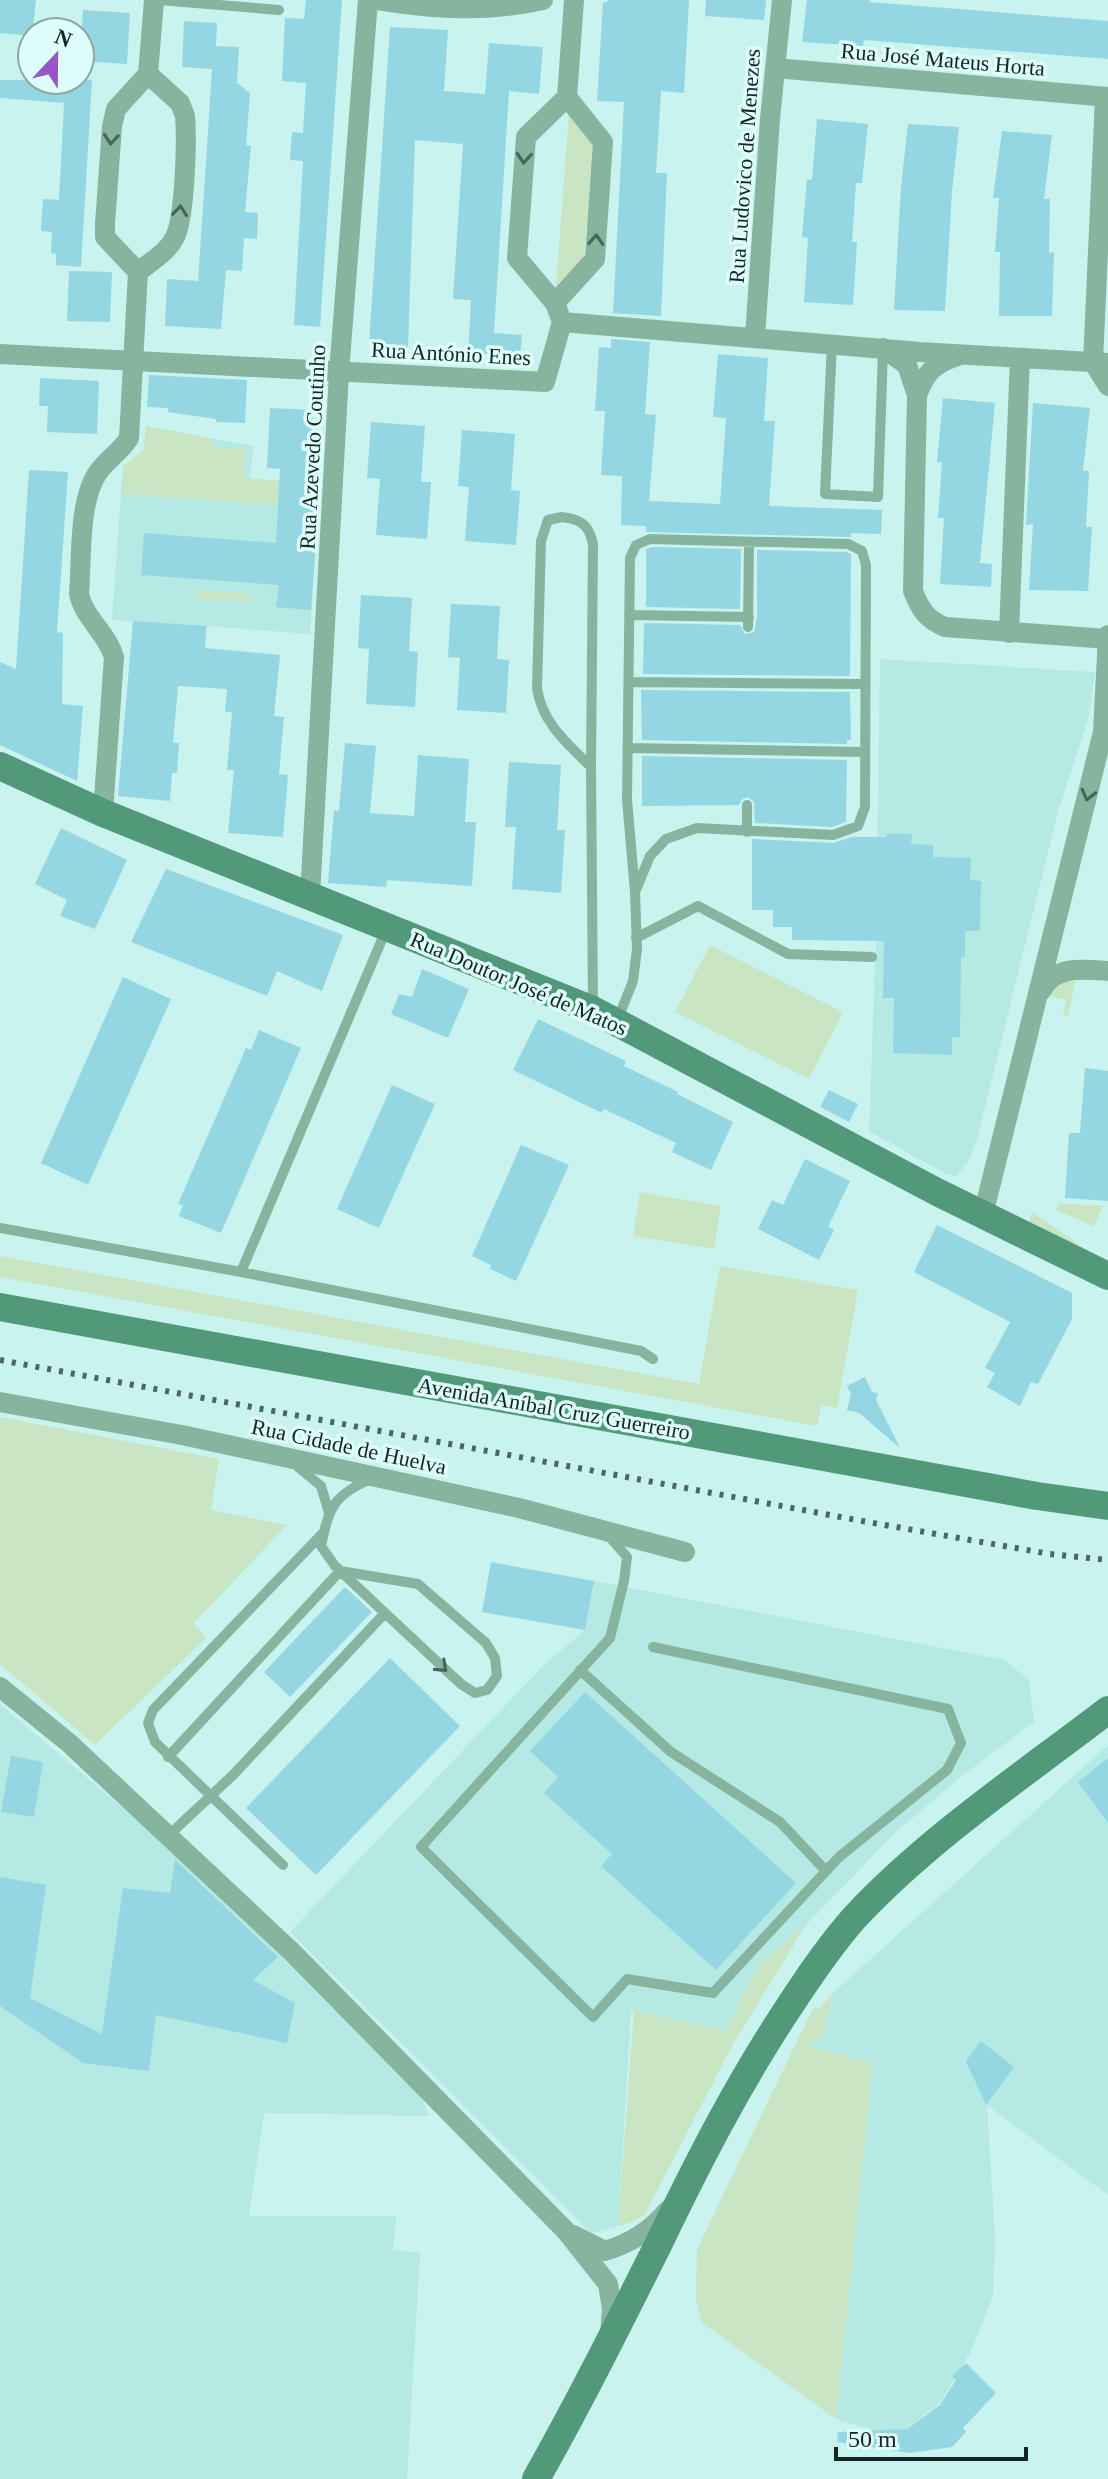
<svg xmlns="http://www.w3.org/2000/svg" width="1108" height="2479" font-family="'Times New Roman',serif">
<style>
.built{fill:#b5e9e3}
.green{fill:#cae5c3}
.building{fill:#95d6e3}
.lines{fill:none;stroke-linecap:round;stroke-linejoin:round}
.lane{stroke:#87b49e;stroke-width:10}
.street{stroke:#87b49e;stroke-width:20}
.secondary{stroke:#52997a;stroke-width:28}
.rail{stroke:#4e6663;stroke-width:6;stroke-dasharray:4 8;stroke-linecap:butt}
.oneway{stroke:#48655a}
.labels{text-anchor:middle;stroke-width:7;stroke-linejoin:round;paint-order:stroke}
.street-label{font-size:22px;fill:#152523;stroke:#ddfefa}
</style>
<rect width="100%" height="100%" fill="#c9f3ee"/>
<path class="built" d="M146,426L253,446L250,479L320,483L310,634L207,626L202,687L129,682L133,622L112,619L123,466L144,450Z
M880,659L1095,672L1089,716L1058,812L977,1139L968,1162L956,1176L946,1174L869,1131L876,941Z
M594,1581L1004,1660L1029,1680L1034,1722L962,1776L896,1832L806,1925L759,1964L725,2030L631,2010L618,2226L591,2233L290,1932L543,1666L585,1630Z
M0,1704L163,1842L283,1955L421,2096L429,2116L264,2113L249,2216H396L393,2251L420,2252L407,2479H0Z
M1108,1745V2195L987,2105L995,2239L993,2296L971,2351L940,2403L906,2429L877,2431L836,2419L873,2063L808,2046L822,2036L834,1992Z"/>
<path class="green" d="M569,113L594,144L584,257L556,286Z
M146,426L213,439L211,447L246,449L244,478L279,481L278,505L121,494L123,466L144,450Z
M196,590L253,594V602L195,598Z
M710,945L843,1012L809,1079L675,1012Z
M1076,978L1068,1016L1063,1015L1066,1000L1050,996L1052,986Z
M640,1192L721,1206L714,1249L633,1236Z
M1059,1203L1104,1206L1093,1226L1056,1210Z
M1032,1212L1103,1261L1028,1225Z
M0,1256L699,1384L720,1266L858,1290L837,1408L821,1405L817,1426L0,1277Z
M0,1417L219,1459L211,1510L287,1525L194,1623L206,1638L95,1745L0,1664Z
M806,1925L733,2044L645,2214L633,2222L618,2226L634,2011L725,2030L759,1964Z
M834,1992L822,2036L809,2046L873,2063L836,2419L701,2322L696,2300L697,2249L813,2008H820Z"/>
<path class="building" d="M0,0H36L32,36L0,33Z
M306,0H342L320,327L294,325L303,161L290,160L292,132L303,133L306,83L282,81L285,18L304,19Z
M610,0H689L684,93L661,91L656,173H667L661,316L613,313L624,102L597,101L603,3Z
M706,0H766L764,20L705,16Z
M807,0H870V2L1108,21V59L864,40L863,46L802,42Z
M83,10L130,13L127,64L80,61Z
M184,21L217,23L216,46L239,47L237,83L250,93L246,145L251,146L245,212L258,213L257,239L244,238L242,271L226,270L221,329L165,326L167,279L198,281L203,208L212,69L182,67Z
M390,27L448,30L444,91L485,94L489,43L543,47L539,94L509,91L494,333L522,335L520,356L468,353L471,300L453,299L463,144L415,140L408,348L369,345Z
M0,80H92L81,267L56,265V254L51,253L52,232L41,231L43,199L59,200L64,103L0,98Z
M817,119L868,124L862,183H856L852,242H857L853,305L804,302L808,238L802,237L807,179L812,180Z
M908,124L959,127L952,191L945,311L894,310L901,187Z
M1002,131L1052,135L1044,199H1050L1049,253L1054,252L1052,316H999L1000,252H995L999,198H993Z
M69,271L112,272L110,322L67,321Z
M611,339L650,342L645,414L656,415L649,501L720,504L726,418L713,417L718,354L768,358L764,421H775L769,506L882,510L881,534L851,533V537L646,532V526L621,525L622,476L601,475L605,411H595L599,347L611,348Z
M149,375L247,380L245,423L216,422V419L168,412V408L147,407Z
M40,378L99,381L97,434L47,432L48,406H39Z
M943,398L995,403L980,563L992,564L991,587L940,584L944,518H938L942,462H937Z
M1033,403L1090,408L1083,471H1089L1086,527H1092L1088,591L1029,590L1033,524L1026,525Z
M270,408L313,410L310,482L320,483L311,610L276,607L279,585L141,575L144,533L276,543L280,469L267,468Z
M371,422L425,426L421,482H431L427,539L376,535L380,479L367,478Z
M462,430L515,434L511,490L520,491L516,545L465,541L469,487L458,486Z
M29,470L68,472L57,632L63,633L62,704L83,706L77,781L0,745V662L16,669Z
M652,547L741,549L740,609L646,607V549Z
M757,550L846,552L851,554L850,676L643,674L644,625L646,623L740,625L745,634L754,632L757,618Z
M361,595L412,598L409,651L418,652L415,707L366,704L369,649L358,648Z
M451,604L500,606L497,659L509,660L506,713L457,710L460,658L448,657Z
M133,621L206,626L205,648L280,655L274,716L284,717L279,774L288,775L283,837L228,833L234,770H227L232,712H225L227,689L178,686L173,743H179L177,773H172L170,801L118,796Z
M641,690L850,692L851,740H847V744L642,740Z
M345,743L376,746L370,813L414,816L418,755L469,759L465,822H476L472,886L387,880L386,887L328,883L334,810L339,811Z
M642,756L847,760L846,822L832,827L755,823L754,802L748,797L742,799L739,805L642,806Z
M509,762L561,765L557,830H565L561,893L512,889L516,827H505Z
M61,828L127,860L95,929L60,916L67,900L35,884Z
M886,834H912L911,844L933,845V857L971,858L970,880L981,881L980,931H965V957H961L960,1037H952V1055L893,1053L894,998H883L884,941L792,940V927H773V910H752V839L833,843L852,837H886Z
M166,869L343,935L322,991L277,971L267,996L131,942Z
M422,969L469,989L448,1038L391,1014L399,994L412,997Z
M123,977L171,999L88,1185L41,1163Z
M538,1019L626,1061L624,1066L678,1092L677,1094L733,1122L711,1170L672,1152L676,1143L604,1109L602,1113L513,1070Z
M259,1030L301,1048L221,1233L179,1216L183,1205L178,1204L246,1048L251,1050Z
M1085,1068L1108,1071V1201L1065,1198L1069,1133H1080Z
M392,1085L435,1104L379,1228L337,1209Z
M829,1090L858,1104L849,1122L820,1107Z
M521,1145L569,1165L516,1281L490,1269L491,1265L472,1256Z
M805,1159L850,1181L828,1227L834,1230L819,1260L758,1229L772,1200L783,1205Z
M937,1225L1072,1293V1319L1038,1384L1031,1382L1020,1406L987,1387L995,1373L985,1368L1010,1322L914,1272Z
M865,1377L872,1392L878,1393L876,1400L900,1448L859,1413L847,1410L851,1394L847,1386Z
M491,1562L594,1581L585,1630L482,1612Z
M345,1587L372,1612L290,1697L264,1672Z
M390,1658L460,1726L316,1875L246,1808Z
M585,1692L796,1883L716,1970L601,1866L612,1854L544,1793L558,1777L530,1751Z
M11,1756L43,1762L34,1817L1,1812Z
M1108,1758V1823L1078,1782Z
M175,1860L278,1957L253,1980L295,2003L287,2043L156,2015L149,2071L83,2063L0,2006V1877L46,1885L30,1998L102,2034L123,1888L170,1893Z
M981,2041L1014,2067L986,2105L966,2061Z
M966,2363L996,2393L963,2428L966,2432L952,2447L910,2453L837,2442L838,2432L907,2429L940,2405L956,2380L952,2376Z"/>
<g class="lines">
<path class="lane" d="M159,0L279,10
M832,344L825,494L878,497L883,350
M562,517C581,519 589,525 593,544L591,767C567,743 542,723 537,688L541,541L548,520Z
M629,615L749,617
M748,627L749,542
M629,682L865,684
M628,748L865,752
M591,767L593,1008
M747,832V805
M636,938L698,906L788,954L872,957
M617,1021L633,981L637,949L635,892L650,856L666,839L697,828L833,835L858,826L865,807L866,565L862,551L848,544L650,539L636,545L630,558L627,800L635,892
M0,1228L241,1272L641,1351L653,1359
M241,1272L386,930
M298,1467L321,1486L329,1513
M608,1535L627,1557L624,1581L610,1638L421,1847L593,2017L627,1979L713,1993L839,1857L947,1770L961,1743L948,1709L653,1647
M580,1670L671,1752L780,1822L826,1871
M168,1757L340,1571L418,1584L486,1643L495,1658L497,1676L487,1690L475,1693L461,1684L385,1613
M168,1836L234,1774L385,1613L335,1566L321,1546C329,1508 333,1495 371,1479
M283,1865L155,1742L148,1723L153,1710L323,1533"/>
<path class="street" d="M377,0C435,9 485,13 543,0
M775,68L1108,97
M567,97L574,0
M1105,97L1093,362L1108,386
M138,272L105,237V224L112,126L116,109L148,74L154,0
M555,303L595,259L603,142L567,97
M562,322L920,352L1108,363
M562,322L555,303L517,258L526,137L567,97
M755,337L770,119L782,0
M883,348L907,365L917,395
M0,354L545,382L562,322
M960,355C934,364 927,370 917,395L913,591C920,609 926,619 945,627L1108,639
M1009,633L1020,358
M103,813L114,657C107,633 84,618 79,594C82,558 78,499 99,471C108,459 121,451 129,438L138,272C150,262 168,252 175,237C185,217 187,140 185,116L180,103L148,74
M310,896L339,373L368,0
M1041,991C1054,965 1083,969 1108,971
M983,1215L1103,732L1108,635
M0,1402L182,1435L519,1508L685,1552
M0,1687L69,1743L293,1953L566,2231L608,2284L612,2309L610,2334
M573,2235L605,2251C631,2243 650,2231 668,2210"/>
<path class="secondary" d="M0,766L103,813L593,1010L937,1192L1108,1276
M0,1307L1037,1496L1108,1506
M536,2479C580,2401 619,2323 659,2243C698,2162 738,2084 787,2010C808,1978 830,1945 855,1917C929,1838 1022,1776 1108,1710"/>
<path class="rail" d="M0,1360L862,1521L1050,1554L1108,1560"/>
</g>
<defs><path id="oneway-chevron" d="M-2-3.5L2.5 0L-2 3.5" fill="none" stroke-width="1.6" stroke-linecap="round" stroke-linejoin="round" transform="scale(2)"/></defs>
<g class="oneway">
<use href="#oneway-chevron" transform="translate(111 139) rotate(95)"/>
<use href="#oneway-chevron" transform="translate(524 158) rotate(94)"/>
<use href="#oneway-chevron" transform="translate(180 211) rotate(-84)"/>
<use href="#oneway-chevron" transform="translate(596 240) rotate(-86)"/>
<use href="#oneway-chevron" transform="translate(1088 795) rotate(104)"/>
<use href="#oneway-chevron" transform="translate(442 1667) rotate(43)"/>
</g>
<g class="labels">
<g class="street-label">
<text transform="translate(943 59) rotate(5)" y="8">Rua José Mateus Horta</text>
<text transform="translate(744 166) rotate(-86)" y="8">Rua Ludovico de Menezes</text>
<text transform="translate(451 353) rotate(3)" y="8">Rua António Enes</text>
<text transform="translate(312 447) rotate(-87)" y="8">Rua Azevedo Coutinho</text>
<text transform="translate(519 983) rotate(23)" y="8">Rua Doutor José de Matos</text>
<text transform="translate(554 1408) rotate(10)" y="8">Avenida Aníbal Cruz Guerreiro</text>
<text transform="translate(349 1446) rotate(12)" y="8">Rua Cidade de Huelva</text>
</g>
</g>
<g transform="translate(56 56) rotate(22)"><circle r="38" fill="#ddfefa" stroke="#8da7a4" stroke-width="2"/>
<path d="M0-6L14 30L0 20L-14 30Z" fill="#9954c8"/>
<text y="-12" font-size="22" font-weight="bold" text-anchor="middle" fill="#152523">N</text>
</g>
<path d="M836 2447v12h190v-12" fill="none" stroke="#152523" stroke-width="4"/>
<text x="848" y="2447" font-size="24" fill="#152523" stroke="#ddfefa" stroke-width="6" paint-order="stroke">50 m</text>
</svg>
